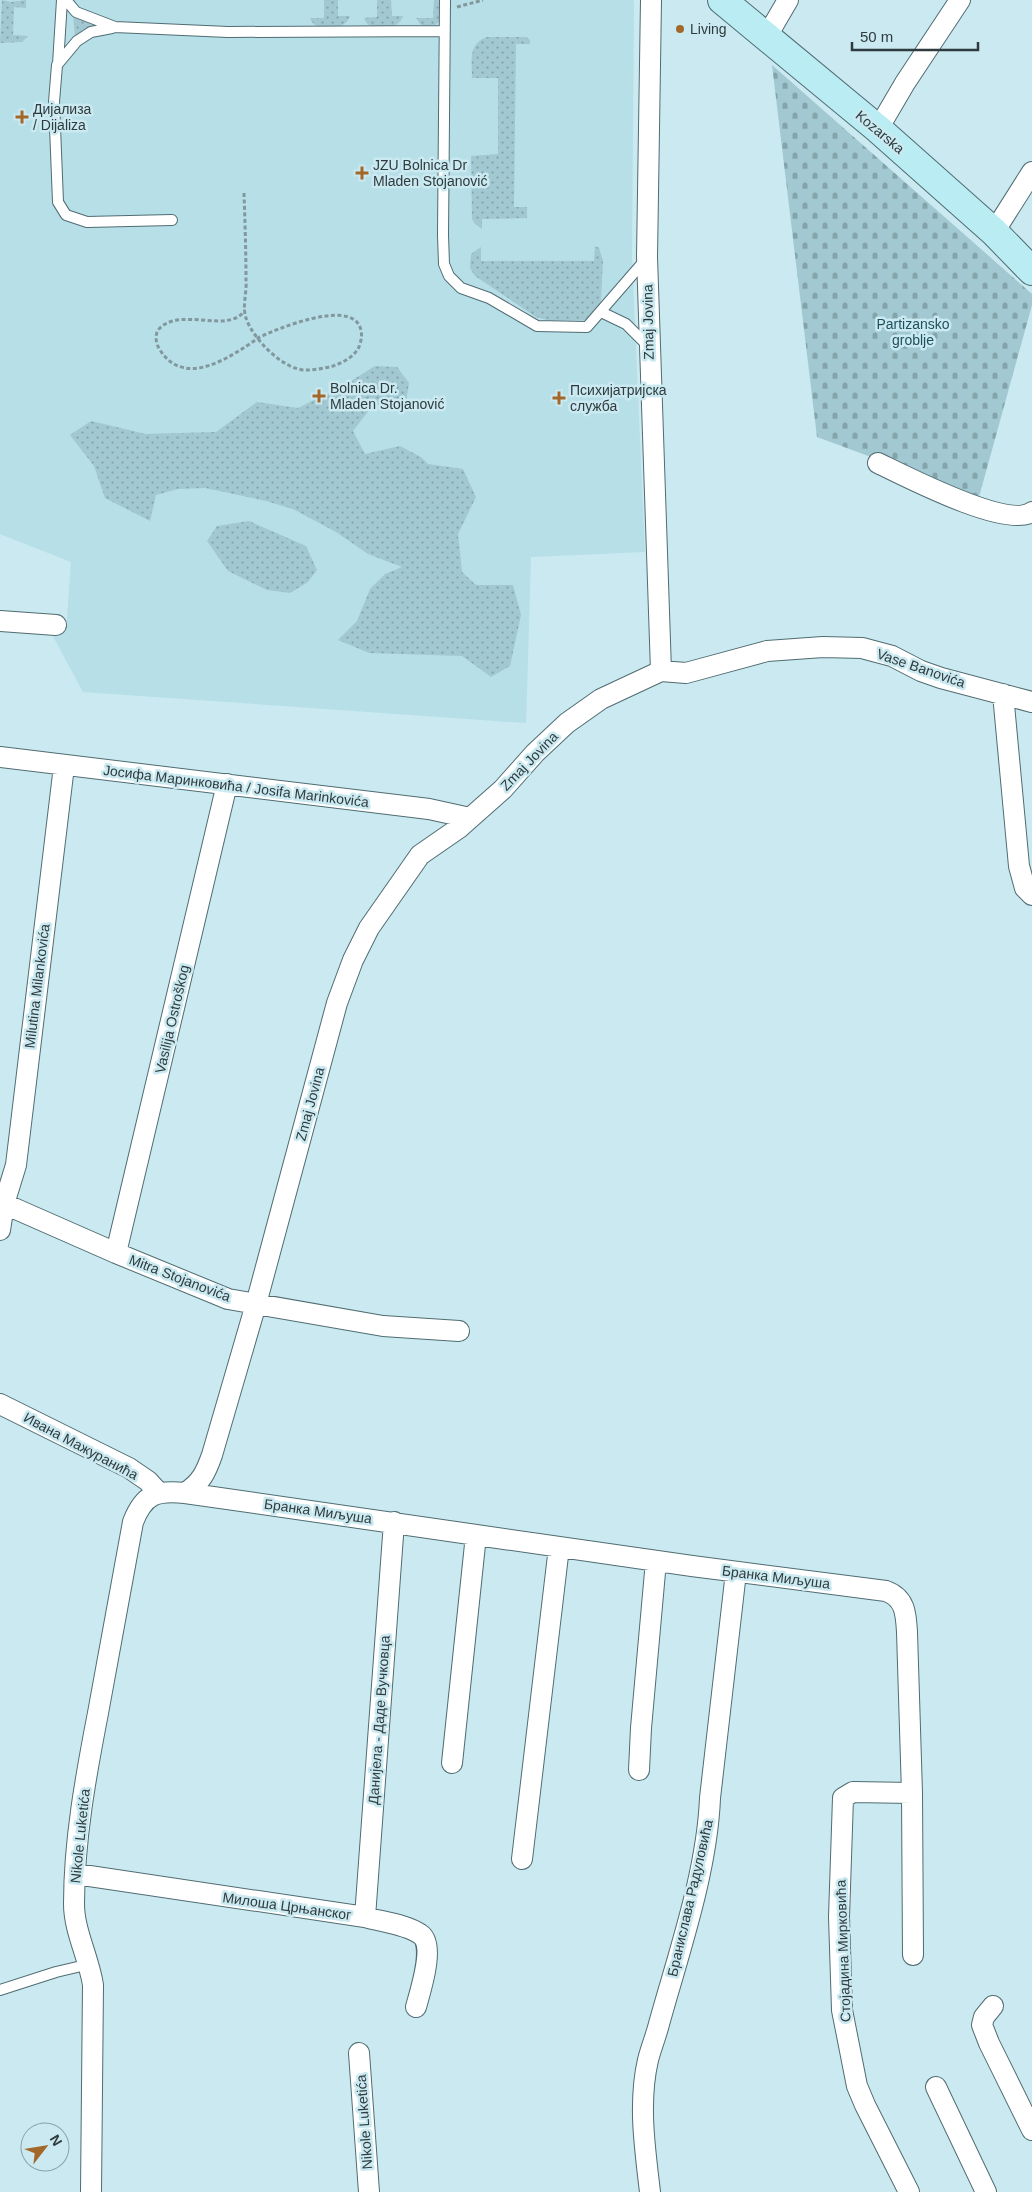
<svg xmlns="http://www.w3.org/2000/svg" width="1032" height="2192" font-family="Arial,sans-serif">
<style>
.built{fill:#b6dfe8}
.grass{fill:url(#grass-dots)}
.cemetery{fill:url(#cemetery-stones)}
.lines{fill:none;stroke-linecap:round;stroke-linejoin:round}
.lane-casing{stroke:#506c72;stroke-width:12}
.street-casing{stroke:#506c72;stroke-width:22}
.secondary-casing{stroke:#506c72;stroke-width:30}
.path{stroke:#82989d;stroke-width:3;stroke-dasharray:4 2.5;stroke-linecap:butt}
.lane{stroke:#fff;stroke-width:10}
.street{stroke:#fff;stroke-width:20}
.secondary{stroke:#baecf4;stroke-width:28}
.poi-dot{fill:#a36829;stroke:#cae9f0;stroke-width:2}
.labels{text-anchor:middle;stroke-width:5;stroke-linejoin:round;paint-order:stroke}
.poi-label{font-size:14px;fill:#2f3b3e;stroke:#cae9f0;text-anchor:start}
.street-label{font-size:14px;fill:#2f3b3e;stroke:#cae9f0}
.park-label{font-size:14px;fill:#1f515c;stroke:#cae9f0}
</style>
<defs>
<pattern id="grass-dots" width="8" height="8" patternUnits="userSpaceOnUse" patternTransform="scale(1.25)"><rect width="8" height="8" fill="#a2c8d1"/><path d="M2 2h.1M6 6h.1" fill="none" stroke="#84a4ab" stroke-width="1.8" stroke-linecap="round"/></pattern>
<pattern id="cemetery-stones" width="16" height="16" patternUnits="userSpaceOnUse" patternTransform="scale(1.25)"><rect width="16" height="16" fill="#a2c8d1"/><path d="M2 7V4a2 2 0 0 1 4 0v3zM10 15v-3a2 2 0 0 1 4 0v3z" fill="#84a4ab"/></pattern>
</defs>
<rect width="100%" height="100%" fill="#cae9f0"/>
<path class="built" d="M0,0H634L632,258L645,552L531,557L526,723L83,692L49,629L66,632L71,562L0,534Z"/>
<path class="grass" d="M2,0L11,2L26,0V8L14,7L13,35L28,36L22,42L0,43Z
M324,0H338V16H350C346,31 315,34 310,18H324Z
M377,0H391L392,16H403C399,31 368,34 364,18L377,17Z
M434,0H451L447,16L435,25H421L416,18H433Z
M73,13L96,22L95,26L75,38Z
M487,37H526L530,40V44H516L514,207H527V218L482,219V229L475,224L472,219L471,156L498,154V78H472C472,61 468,44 487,37Z
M595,246L599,248L603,261L600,316L594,320H547L536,317L475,276L470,268L471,254L481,247V261H594Z
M375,366L397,367L409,383L406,402L370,409L353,431L365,454L400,446L421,457L428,464L463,469L476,497L458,534L462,572L476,585H513L521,615L510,666L491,677L462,656L369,653L338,640L357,621L370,589L385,574L402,567L368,554L336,532L293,509L266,501L205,488L178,489L156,495L150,521L105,498L94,466L70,435L91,421L146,434L216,432L257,402L298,408L343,386Z
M249,521L306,546L317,570L308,582L290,593L267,590L228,571L207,541L217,526Z"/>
<path class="cemetery" d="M772,65L1032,294V305L979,497L817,437Z"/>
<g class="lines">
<defs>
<path id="lane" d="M66,0L76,12L115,27L228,32L444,31
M445,0L443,235L444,264L449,276L461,288L489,298L537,326L587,327L646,259
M112,28L91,32L77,41L57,65L54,102L58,202L66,215L87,222L172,220
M58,64L62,0
M601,312L626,324L648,346
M0,1990L56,1972L90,1964"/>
<path id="street" d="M767,36L788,0
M878,129L905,83L960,0
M994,232L1032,172
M878,463C905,476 1007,529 1032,512
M0,621L56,625
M661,671L686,673L767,651L823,647L862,648L892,656L921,671L941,678L1032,702
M1003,694L1019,866L1025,888L1032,895
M0,757L429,809L470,818
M0,1202L116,1253L228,1299L383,1326L459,1331
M0,1230L4,1204L16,1165L64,766
M116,1253L227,784
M0,1404L129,1468L148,1481L159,1493
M185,1493C201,1483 206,1472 212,1455L256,1304L337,1003L353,960L369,928L420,855L459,828L503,789L535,753L567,723L601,699L661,671L647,257L651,0
M452,1763L476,1535
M639,1770L641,1728L656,1561
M522,1859L559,1547
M76,1874L365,1917C382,1922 405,1924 420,1934C436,1944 420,1992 416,2007
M365,1917L394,1522
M993,2006L984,2017L982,2025L989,2043L1032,2130
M359,2053L369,2192
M936,2087L986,2192
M91,2192L93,1985C89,1958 74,1931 74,1904C74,1840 86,1775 98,1713C110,1649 121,1586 133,1522C144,1494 156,1490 185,1493L692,1566L886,1591C905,1598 906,1613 907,1632L912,1793L913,1955
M650,2192C645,2149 638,2103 648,2060C651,2048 656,2036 659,2024C679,1952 707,1872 710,1798L736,1572
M909,2192L865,2105L857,2086L842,2010L839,1917L843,1798L853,1792L912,1793"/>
<path id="secondary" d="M722,0L878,129L994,232L1032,271"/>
</defs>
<use href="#lane" class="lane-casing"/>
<use href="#street" class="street-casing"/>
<use href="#secondary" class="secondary-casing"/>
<path class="path" d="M457,7L483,0
M244,193C245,222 246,252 246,281C247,292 242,307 246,318C253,339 284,371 307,370C316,370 325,368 333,366C342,363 352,358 358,349C361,343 363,334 360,327C349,299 276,329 258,338L257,339C230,357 185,389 160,350C156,344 154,335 159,329C180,306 229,335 245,310"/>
<use href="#lane" class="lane"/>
<use href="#street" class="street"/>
<use href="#secondary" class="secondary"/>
</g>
<g class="poi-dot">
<circle cx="680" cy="29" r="5"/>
<path d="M19.5 109.5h5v5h5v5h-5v5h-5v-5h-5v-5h5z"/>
<path d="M359.5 165.5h5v5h5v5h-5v5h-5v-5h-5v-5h5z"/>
<path d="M316.5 388.5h5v5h5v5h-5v5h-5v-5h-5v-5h5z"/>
<path d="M556.5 390.5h5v5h5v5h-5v5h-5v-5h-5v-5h5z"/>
</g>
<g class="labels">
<g class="poi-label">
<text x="690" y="34">Living</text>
<text x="33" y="114">Дијализа<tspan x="33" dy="16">/ Dijaliza</tspan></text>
<text x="373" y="170">JZU Bolnica Dr<tspan x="373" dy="16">Mladen Stojanović</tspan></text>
<text x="330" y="393">Bolnica Dr.<tspan x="330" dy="16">Mladen Stojanović</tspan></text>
<text x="570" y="395">Психијатријска<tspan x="570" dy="16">служба</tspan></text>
</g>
<g class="street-label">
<text transform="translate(880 132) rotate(40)" y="5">Kozarska</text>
<text transform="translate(648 322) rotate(-91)" y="5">Zmaj Jovina</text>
<text transform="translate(921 668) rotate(19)" y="5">Vase Banovića</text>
<text transform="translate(529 761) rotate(-46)" y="5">Zmaj Jovina</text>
<text transform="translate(236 786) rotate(7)" y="5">Јосифа Маринковића / Josifa Marinkovića</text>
<text transform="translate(37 986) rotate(-83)" y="5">Milutina Milankovića</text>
<text transform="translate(172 1019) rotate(-77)" y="5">Vasilija Ostroškog</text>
<text transform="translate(310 1104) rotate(-75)" y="5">Zmaj Jovina</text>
<text transform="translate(180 1278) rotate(21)" y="5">Mitra Stojanovića</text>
<text transform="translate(81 1446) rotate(28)" y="5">Ивана Мажуранића</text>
<text transform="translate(318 1511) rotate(8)" y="5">Бранка Миљуша</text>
<text transform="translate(776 1577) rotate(7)" y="5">Бранка Миљуша</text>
<text transform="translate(379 1720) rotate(-86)" y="5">Данијела - Даде Вучковца</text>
<text transform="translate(80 1836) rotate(-84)" y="5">Nikole Luketića</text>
<text transform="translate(690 1898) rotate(-77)" y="5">Бранислава Радуловића</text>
<text transform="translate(287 1906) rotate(8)" y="5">Милоша Црњанског</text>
<text transform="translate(843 1951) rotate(-92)" y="5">Стојадина Мирковића</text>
<text transform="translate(364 2122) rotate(-94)" y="5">Nikole Luketića</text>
</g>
<g class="park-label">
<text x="913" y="329">Partizansko<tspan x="913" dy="16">groblje</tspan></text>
</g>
</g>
<g transform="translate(45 2147) rotate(59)"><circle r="24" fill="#cae9f0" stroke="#8ca3a9"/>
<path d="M0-4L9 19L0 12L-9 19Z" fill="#a36829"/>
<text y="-8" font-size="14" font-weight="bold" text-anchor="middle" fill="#2f3b3e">N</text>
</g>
<path d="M852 42v8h126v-8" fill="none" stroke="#2f3b3e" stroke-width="2.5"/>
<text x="860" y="42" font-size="15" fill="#2f3b3e" stroke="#cae9f0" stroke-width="4" paint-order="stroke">50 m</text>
</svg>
